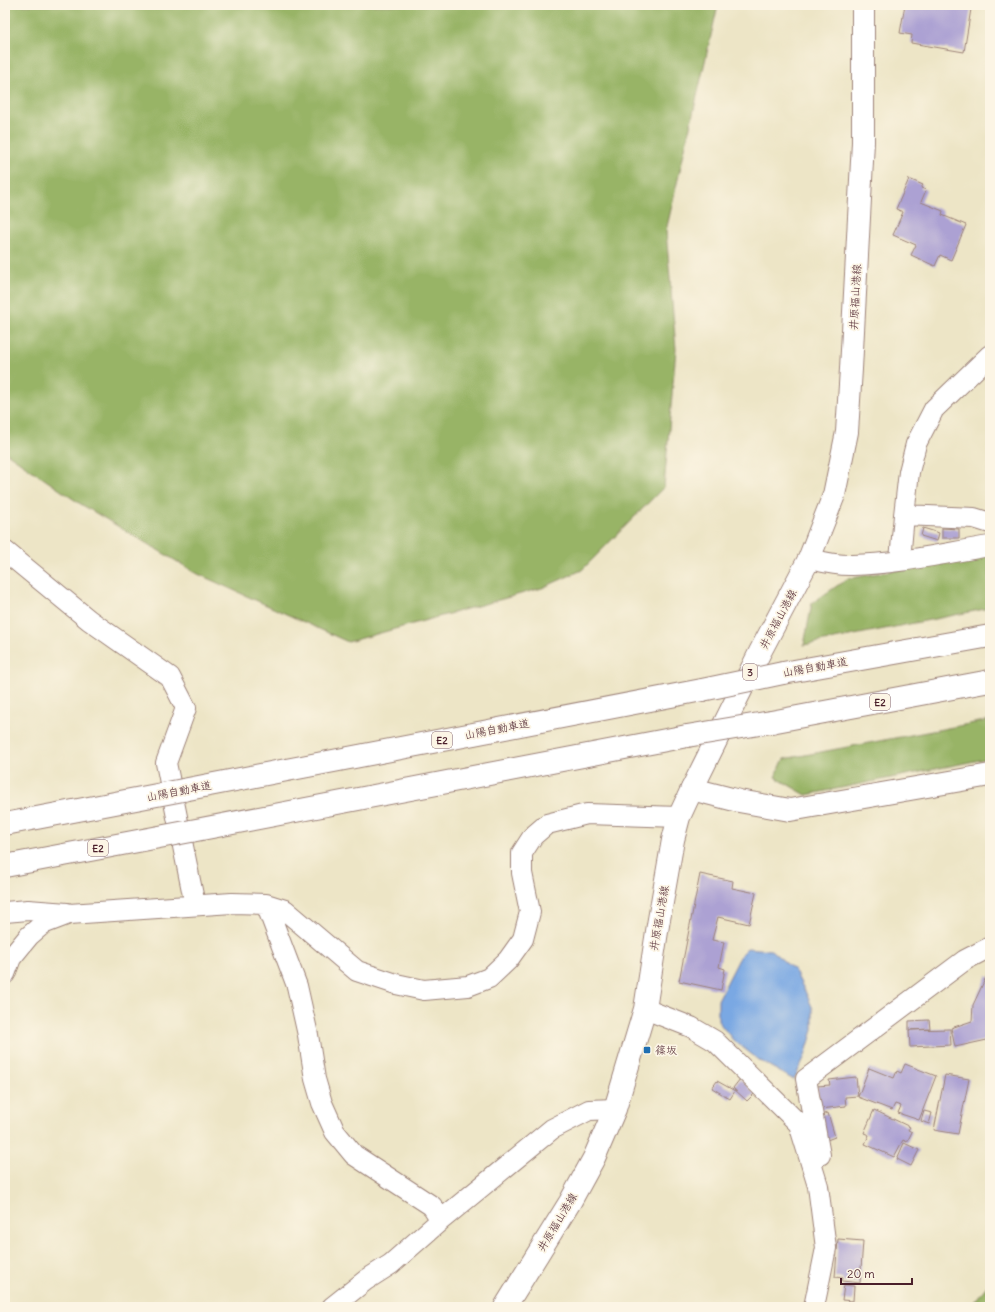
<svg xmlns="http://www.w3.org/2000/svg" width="995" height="1312" font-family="Delius,'Klee One',sans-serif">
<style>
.forest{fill:#98b466;stroke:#716a48}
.water{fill:#7aa8e3;stroke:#626487}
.building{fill:#aca1d3}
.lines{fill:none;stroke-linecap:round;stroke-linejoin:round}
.minor-casing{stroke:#9c8278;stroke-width:22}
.tertiary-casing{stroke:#9c8278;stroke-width:24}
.primary-casing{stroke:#9c8278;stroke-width:24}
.motorway-casing{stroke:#9c8278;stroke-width:24}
.minor{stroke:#fff;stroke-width:20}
.tertiary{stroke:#fff;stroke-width:22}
.primary{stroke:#fff;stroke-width:22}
.motorway{stroke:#fff;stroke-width:22}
.motorway-bridge-casing{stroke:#9c8278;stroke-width:24;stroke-linecap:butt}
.motorway-bridge{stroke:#fff;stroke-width:22}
.poi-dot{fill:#1f6fb2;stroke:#fcf5e5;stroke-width:1.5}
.labels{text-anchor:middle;stroke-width:3.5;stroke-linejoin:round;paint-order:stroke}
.shield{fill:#fcf5e5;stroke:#7f5f63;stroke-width:1}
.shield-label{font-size:10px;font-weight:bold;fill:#4a1f2b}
.street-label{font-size:11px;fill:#4a1f2b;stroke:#fcf5e5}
.poi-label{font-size:11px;fill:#4a1f2b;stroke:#fcf5e5;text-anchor:start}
</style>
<rect width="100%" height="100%" fill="#fcf5e5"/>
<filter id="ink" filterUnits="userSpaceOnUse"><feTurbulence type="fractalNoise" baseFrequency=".025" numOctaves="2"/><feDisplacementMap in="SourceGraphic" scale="8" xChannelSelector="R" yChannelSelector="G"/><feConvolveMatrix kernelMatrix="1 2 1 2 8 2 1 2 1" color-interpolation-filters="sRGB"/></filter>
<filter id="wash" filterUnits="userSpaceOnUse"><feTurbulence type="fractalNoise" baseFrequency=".012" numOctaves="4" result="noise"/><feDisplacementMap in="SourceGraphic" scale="16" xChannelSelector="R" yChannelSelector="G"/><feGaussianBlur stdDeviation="0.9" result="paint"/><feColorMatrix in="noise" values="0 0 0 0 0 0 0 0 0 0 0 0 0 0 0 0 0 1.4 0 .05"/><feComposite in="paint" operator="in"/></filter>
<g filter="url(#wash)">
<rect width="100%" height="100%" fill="#ede5c6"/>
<path class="forest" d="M5,5H718L666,231L676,349L664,487L582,570L542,588L348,642L198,574L79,503L5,452Z
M990,552V608L804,645L812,603L847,579Z
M990,720V758L806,795L775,777L784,759Z
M990,1282V1307H970Z"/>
<path class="water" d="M747,948L771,950L794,970L805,991L813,1009V1030L805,1056L794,1080L759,1060L733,1040L718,1021V1000L742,953Z"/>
<g id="blocks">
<path class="building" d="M905,5H943L971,9L964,52L911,43L912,35L900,33Z
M909,179L923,185L921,188L926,190L921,202L943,211L942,215L966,225L951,260L940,255L935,266L911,255L916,245L893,235L903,212L896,209Z
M923,528L939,533L937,541L921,536Z
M942,528L959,529V538H942Z
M700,874L733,881L732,888L756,893L749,924L718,917L712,940L724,942L719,967L725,969L721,990L679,981Z
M987,975L990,977V1010L987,1040L955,1047L951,1028L972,1021L973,1005Z
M929,1020L930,1029L909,1030V1021Z
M950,1029L951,1045L910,1047L909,1030Z
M905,1064L936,1076L919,1120L898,1113L901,1106L895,1104L892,1110L858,1097L869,1068L894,1078L897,1071L901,1073Z
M945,1075L969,1079L958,1134L934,1130Z
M856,1077L858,1096L845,1097L846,1106L820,1109L817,1086L830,1085L829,1080Z
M740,1079L755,1093L747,1101L733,1088Z
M717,1081L735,1091L730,1099L712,1088Z
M874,1110L910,1127L908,1130L912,1132L907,1142L903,1140L894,1157L865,1144L869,1135L864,1133Z
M924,1111L932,1113L929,1124L921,1121Z
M828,1113L835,1137L827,1140L820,1115Z
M904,1143L919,1150L911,1166L897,1159Z
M838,1239L863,1241L860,1283L842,1281L843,1278L835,1277Z
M844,1285L854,1286L853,1301L842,1300Z"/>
</g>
</g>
<g filter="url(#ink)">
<use href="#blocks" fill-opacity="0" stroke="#9c8278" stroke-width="1"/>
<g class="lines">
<defs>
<path id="minor" d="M904,515L974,518L990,523
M5,551L89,620L170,677L186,708L166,763L195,905
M809,559C823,562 838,566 852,565C898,564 945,553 990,546
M900,560L904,515L909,472L916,444L934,409L990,355
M266,904L285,910L357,971L396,984L424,990L468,986L489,978L508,960L523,939L530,912L522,873V853L533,836L547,824L587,814L679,817
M5,912L28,910L67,913
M5,974L11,958L29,936L43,924L69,914L232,903L266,904L297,986L308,1035L315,1079L322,1103L335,1132L354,1155L432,1206L441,1220
M645,1009L691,1027L715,1041L799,1124L818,1186L826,1248L814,1307
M820,1155L806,1079L965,960L990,947
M332,1307L366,1280L391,1264L441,1220L552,1129L589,1110L615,1109"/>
<path id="tertiary" d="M692,789L739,801L790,810L990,775"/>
<path id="primary" d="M505,1307L570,1202L594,1158L615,1109L645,1009L658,925L673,840L679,817L692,789L760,652L809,559L834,495L847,432L851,369L863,142V5"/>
<path id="motorway" d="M783,673L990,636
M771,722L990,681
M183,790L702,690
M191,831L687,736"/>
</defs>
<use href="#minor" class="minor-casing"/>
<use href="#tertiary" class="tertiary-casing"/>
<use href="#primary" class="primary-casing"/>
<use href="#motorway" class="motorway-casing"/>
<use href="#minor" class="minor"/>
<use href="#tertiary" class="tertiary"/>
<use href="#primary" class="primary"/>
<use href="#motorway" class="motorway"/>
<defs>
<path id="motorway-bridge" d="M702,690L783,673
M687,736L771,722
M5,824L183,790
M5,866L191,831"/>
</defs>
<use href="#motorway-bridge" class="motorway-bridge-casing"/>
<use href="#motorway-bridge" class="motorway-bridge"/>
</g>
</g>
<rect class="poi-dot" x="643" y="1046" width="8" height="8" rx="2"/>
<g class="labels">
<g class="shield">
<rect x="743" y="664" width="14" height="16" rx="3"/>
<rect x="870" y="694" width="20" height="16" rx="3"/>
<rect x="432" y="732" width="20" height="16" rx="3"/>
<rect x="88" y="840" width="20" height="16" rx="3"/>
</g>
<g class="shield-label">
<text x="750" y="676">3</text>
<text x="880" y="706">E2</text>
<text x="442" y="744">E2</text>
<text x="98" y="852">E2</text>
</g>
<g class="street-label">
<text transform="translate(855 297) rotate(-87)" y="4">井原福山港線</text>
<text transform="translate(778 619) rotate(-62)" y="4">井原福山港線</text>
<text transform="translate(815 667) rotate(-10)" y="4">山陽自動車道</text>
<text transform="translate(497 729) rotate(-11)" y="4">山陽自動車道</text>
<text transform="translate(179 791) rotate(-11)" y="4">山陽自動車道</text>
<text transform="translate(659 918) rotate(-80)" y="4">井原福山港線</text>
<text transform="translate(557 1222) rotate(-59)" y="4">井原福山港線</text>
</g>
<g class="poi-label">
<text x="655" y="1054">篠坂</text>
</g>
</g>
<rect width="995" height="1312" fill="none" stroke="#fcf5e5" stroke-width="20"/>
<path d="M841 1278v6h71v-6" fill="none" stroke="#4a1f2b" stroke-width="2"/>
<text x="847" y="1278" font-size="12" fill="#4a1f2b" stroke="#fcf5e5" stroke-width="3" paint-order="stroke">20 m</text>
</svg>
